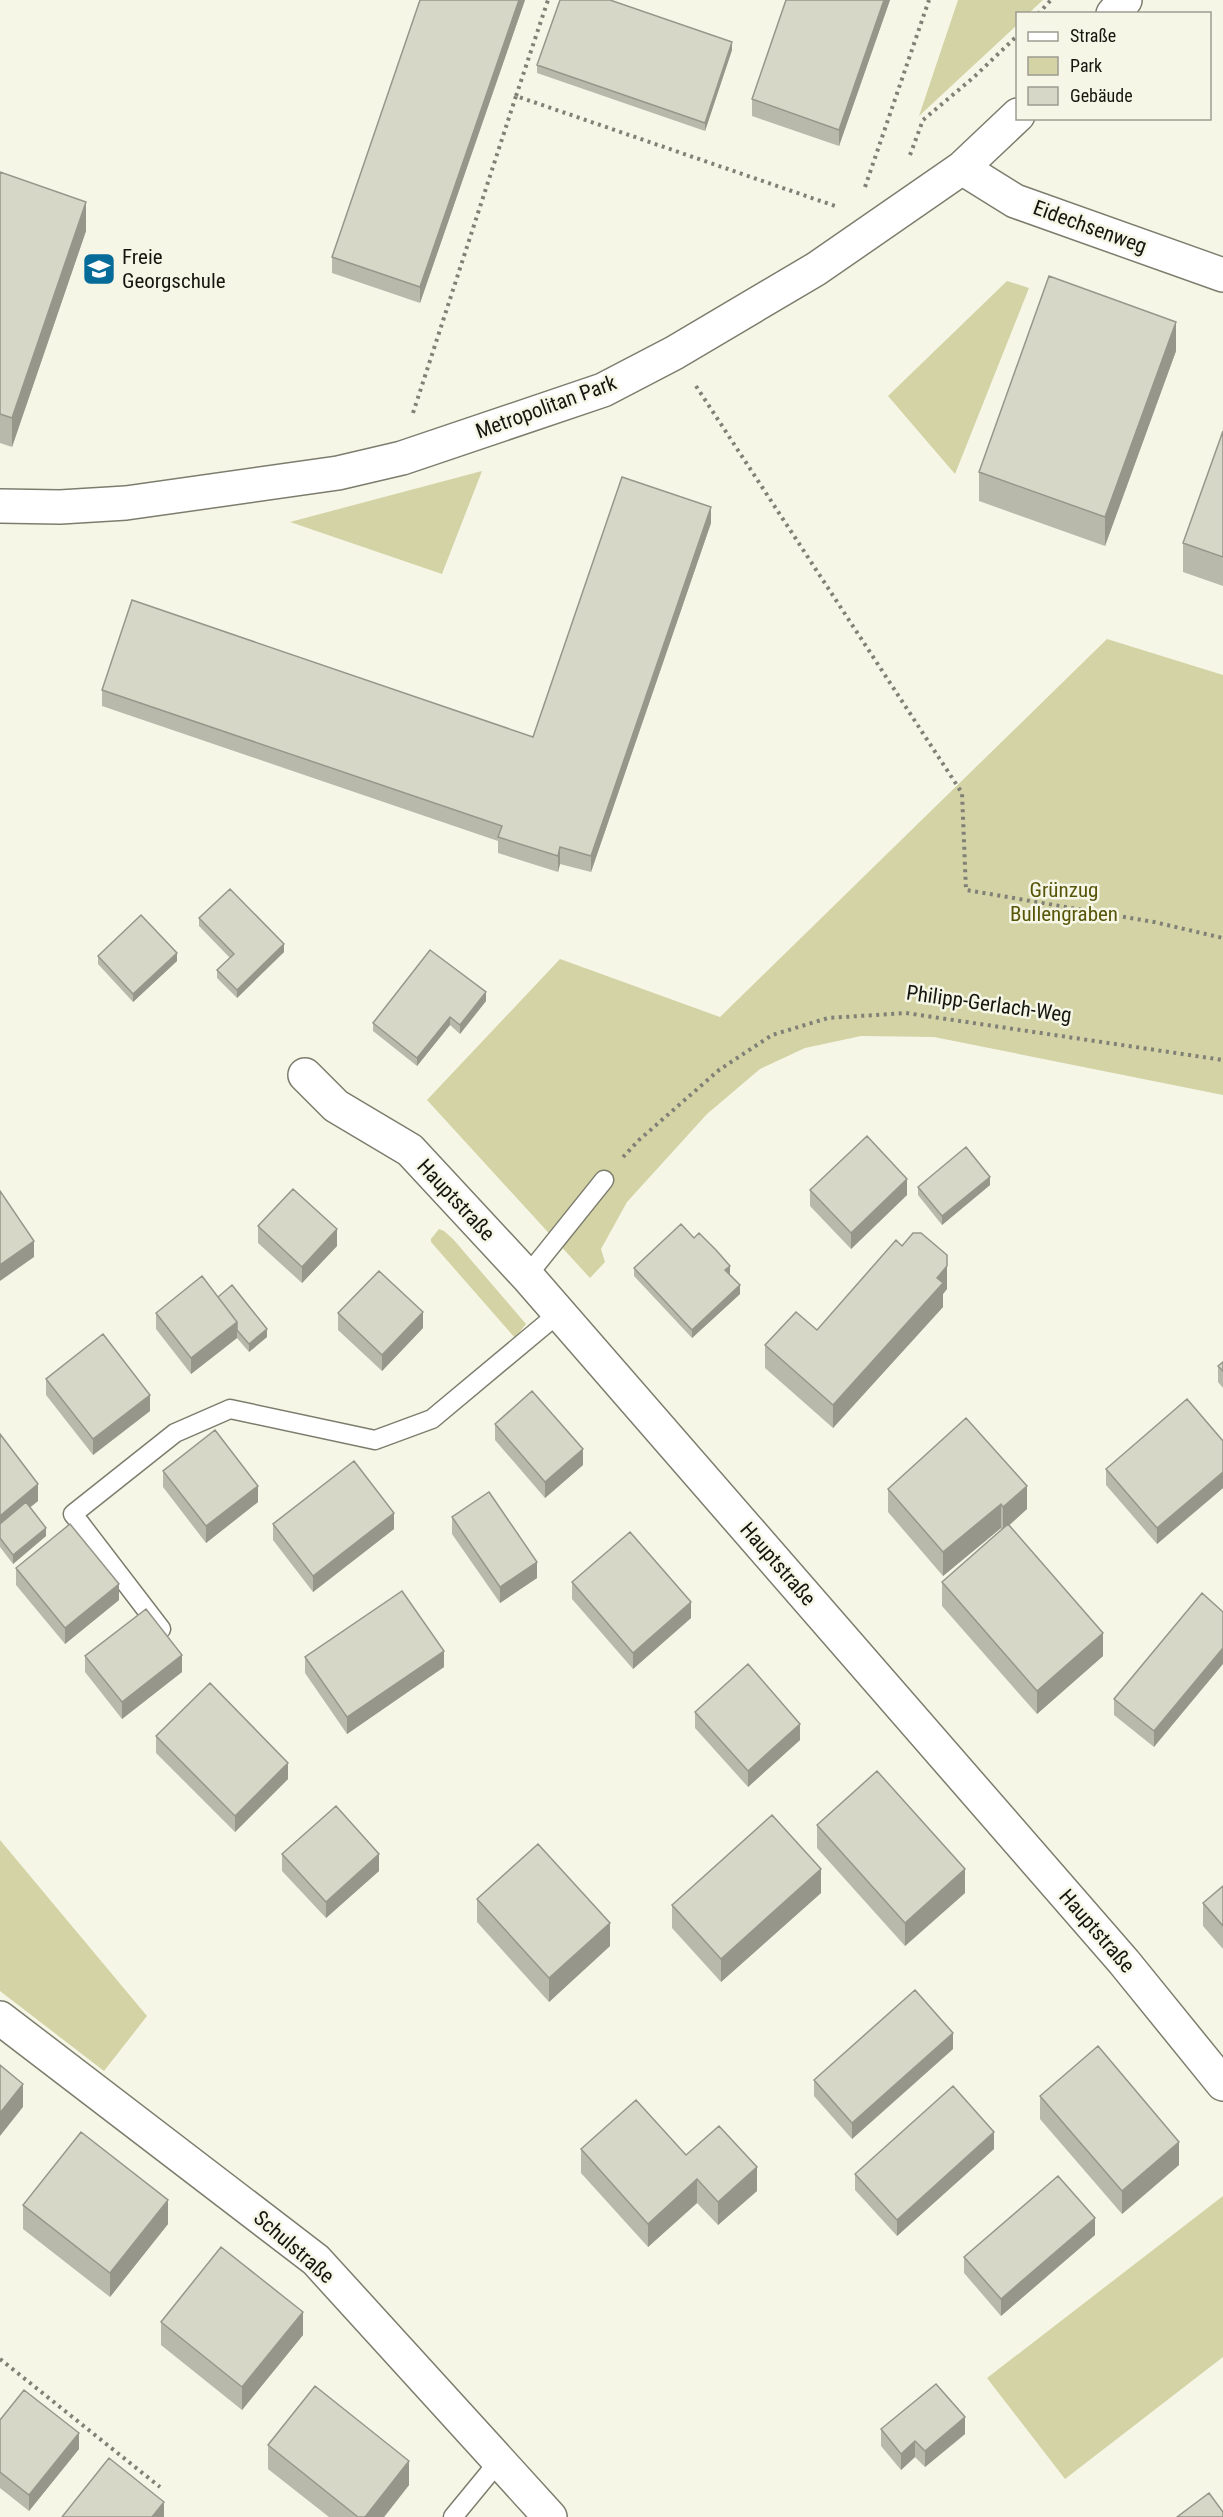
<svg xmlns="http://www.w3.org/2000/svg" width="1223" height="2517" font-family="'Roboto Condensed',sans-serif">
<style>
.green{fill:#d3d3a6}
.lines{fill:none;stroke-linecap:round;stroke-linejoin:round}
.lane-casing{stroke:#7d7d6e;stroke-width:21}
.street-casing{stroke:#7d7d6e;stroke-width:36}
.path{stroke:#808076;stroke-width:4;stroke-dasharray:3 4.5;stroke-linecap:butt}
.lane{stroke:#fff;stroke-width:18}
.street{stroke:#fff;stroke-width:33}
.wall{fill:#b9b9ab}
.shaded-wall{fill:#96968b}
.building{fill:#d7d7c7;stroke:#96968b;stroke-width:1.5}
.labels{text-anchor:middle;stroke-width:5;stroke-linejoin:round;paint-order:stroke}
.street-label{font-size:21px;fill:#161611;stroke:#f6f6e6}
.poi-label{font-size:21px;fill:#161611;stroke:#f6f6e6;text-anchor:start}
.park-label{font-size:21px;fill:#575509;stroke:#f6f6e6}
</style>
<rect width="100%" height="100%" fill="#f6f6e6"/>
<path class="green" d="M958,0H1043L1029,13L1018,14L1017,25L919,116Z
M1007,281L1029,288L955,474L888,396Z
M482,471L442,574L290,522Z
M1107,639L1223,675V1095L934,1037L861,1036L805,1048L760,1069L707,1114L627,1202L601,1249L605,1262L590,1278L427,1100L560,959L720,1017Z
M439,1229L444,1231L453,1239L526,1324L515,1338L431,1242V1239Z
M0,1840L147,2016L104,2071L0,1991Z
M1223,2196V2357L1065,2479L987,2378Z"/>
<g class="lines">
<defs>
<path id="lane" d="M527,1276L604,1180
M161,1629L73,1514L175,1433L230,1409L375,1440L432,1419L559,1313
M453,2517L499,2461"/>
<path id="street" d="M1113,14L1125,0
M962,168L1015,201L1223,275
M0,506L60,507L126,503L338,473L402,458L603,390L674,353L816,269L962,168L1018,115
M305,1075L336,1106L410,1150L527,1276L1124,1962L1223,2084
M0,2018L316,2260L550,2517"/>
</defs>
<use href="#lane" class="lane-casing"/>
<use href="#street" class="street-casing"/>
<path class="path" d="M1038,14L1051,0
M516,96L548,0
M910,155L923,120L974,77L1018,35
M865,187L929,0
M696,386L962,793L966,890L1154,922L1223,938
M413,413L516,96L838,207
M623,1157L639,1140L719,1070L772,1035L828,1018L906,1013L1223,1060
M0,2359L160,2487"/>
<use href="#lane" class="lane"/>
<use href="#street" class="street"/>
</g>
<path class="wall" d="M420,0H525L420,303L332,273V257Z
M786,0H890L839,146L752,116V99Z
M732,50L705,131L537,73V65Z
M0,172L86,231L12,447L0,443Z
M1176,351L1105,546L979,501V472Z
M1223,431V586L1183,572V543Z
M711,523L591,872L560,864L558,872L498,853V841L102,706V690L533,737Z
M199,918L284,952L237,998L217,978V970L230,958L199,926Z
M98,956L177,961L133,1002L98,964Z
M486,1001L460,1034L450,1025L417,1066L373,1031V1023Z
M990,1185L942,1225L918,1195V1187Z
M810,1190L907,1195L851,1249L810,1206Z
M258,1226L337,1246L302,1283L258,1243Z
M902,1246L947,1289L943,1294V1307L833,1428L765,1368V1345L817,1330Z
M634,1268L730,1274L729,1275L740,1294L692,1338L634,1276Z
M218,1297L267,1337L249,1352L237,1338L191,1374L156,1329V1313Z
M338,1313L423,1328L382,1371L338,1330Z
M1223,1362V1388L1218,1382V1366Z
M46,1379L150,1411L93,1455L46,1395Z
M495,1424L583,1465L545,1498L495,1440Z
M0,1434L38,1501L30,1507L46,1536L13,1564L0,1547Z
M1223,1441V1488L1157,1544L1106,1485V1469Z
M163,1471L258,1502L206,1543L163,1487Z
M888,1489L1027,1509L1009,1525L1103,1656L1037,1714L942,1606V1582L1002,1530L1001,1528L943,1576L888,1512Z
M452,1517L537,1578L500,1603L452,1534Z
M273,1524L394,1529L313,1592L273,1540Z
M16,1568L119,1600L65,1644L16,1585Z
M572,1582L691,1618L633,1669L572,1599Z
M1223,1612L1154,1747L1114,1715V1699Z
M85,1656L182,1672L122,1719L85,1672Z
M305,1657L444,1667L347,1734L305,1673Z
M695,1712L800,1740L748,1787L695,1728Z
M156,1736L288,1779L235,1832L156,1753Z
M817,1825L965,1893L905,1946L817,1848Z
M282,1854L379,1871L326,1918L282,1871Z
M1223,1886V1949L1203,1926V1903Z
M821,1893L721,1982L672,1928V1905Z
M477,1899L610,1946L549,2002L477,1922Z
M953,2049L852,2139L814,2096V2080Z
M1040,2096L1179,2165L1122,2214L1040,2119Z
M581,2149L686,2155L757,2191L718,2225L697,2203L648,2247L581,2173Z
M994,2149L897,2236L855,2190V2174Z
M23,2205L168,2224L110,2297L23,2229Z
M1095,2235L1001,2316L964,2273V2257Z
M161,2322L303,2335L242,2410L161,2345Z
M0,2420L79,2449L29,2511L0,2488Z
M881,2429L965,2434L925,2467L915,2457L901,2470L881,2446Z
M268,2445L409,2485L384,2517H329L268,2469Z"/>
<path class="shaded-wall" d="M519,0H525L420,303V287Z
M884,0H890L839,146V130Z
M732,42V50L705,131V123Z
M86,202V231L12,447V418Z
M1176,322V351L1105,546V517Z
M711,507V523L591,872V856Z
M560,847V864L558,872V856Z
M284,944V952L237,998V990Z
M177,953V961L133,1002V994Z
M486,992V1001L460,1034V1025Z
M450,1017V1025L417,1066V1058Z
M990,1177V1185L942,1225V1216Z
M907,1179V1195L851,1249V1233Z
M337,1229V1246L302,1283V1267Z
M34,1241V1257L0,1281V1265Z
M947,1255V1289L943,1294V1307L833,1428V1405L937,1278Z
M730,1266V1274L725,1279V1270Z
M740,1285V1294L692,1338V1330Z
M423,1312V1328L382,1371V1355Z
M237,1322V1338L191,1374V1358Z
M267,1329V1337L249,1352V1344Z
M150,1395V1411L93,1455V1439Z
M583,1449V1465L545,1498V1482Z
M1223,1472V1488L1157,1544V1528Z
M38,1484V1501L0,1532V1516Z
M258,1486V1502L206,1543V1526Z
M1027,1486V1509L1003,1531V1507Z
M1001,1504V1528L943,1576V1552Z
M394,1513V1529L313,1592V1576Z
M46,1528V1536L13,1564V1555Z
M537,1562V1578L500,1603V1587Z
M119,1584V1600L65,1644V1628Z
M691,1602V1618L633,1669V1653Z
M1103,1633V1656L1037,1714V1691Z
M1223,1648V1664L1154,1747V1731Z
M444,1651V1667L347,1734V1717Z
M182,1655V1672L122,1719V1702Z
M800,1724V1740L748,1787V1771Z
M288,1763V1779L235,1832V1816Z
M379,1854V1871L326,1918V1902Z
M821,1869V1893L721,1982V1959Z
M965,1869V1893L905,1946V1923Z
M610,1923V1946L549,2002V1978Z
M953,2033V2049L852,2139V2123Z
M23,2084V2107L0,2136V2113Z
M994,2132V2149L897,2236V2220Z
M1179,2142V2165L1122,2214V2191Z
M757,2167V2191L718,2225V2202Z
M697,2179V2203L648,2247V2224Z
M168,2200V2224L110,2297V2273Z
M1095,2218V2235L1001,2316V2299Z
M303,2312V2335L242,2410V2387Z
M965,2417V2434L925,2467V2451Z
M79,2433V2449L29,2511V2495Z
M915,2441V2457L901,2470V2454Z
M409,2461V2485L384,2517H365Z
M164,2502V2517H152Z"/>
<path class="building" d="M420,0H519L420,287L332,257Z
M560,0H610L732,42L705,123L537,65Z
M786,0H884L839,130L752,99Z
M0,172L86,202L12,418L0,414Z
M1049,276L1176,322L1105,517L979,472Z
M1223,431V557L1183,543Z
M622,477L711,507L591,856L560,847L558,856L498,837L502,826L102,690L132,600L533,737Z
M230,889L284,944L237,990L217,970L234,954L199,918Z
M141,915L177,953L133,994L98,956Z
M430,950L486,992L460,1025L450,1017L417,1058L373,1023Z
M867,1136L907,1179L851,1233L810,1190Z
M966,1147L990,1177L942,1216L918,1187Z
M293,1189L337,1229L302,1267L258,1226Z
M0,1191L34,1241L0,1265Z
M681,1224L694,1238L699,1233L716,1250L730,1266L725,1270L740,1285L692,1330L634,1268Z
M913,1233H921L947,1255V1266L937,1278L943,1283L833,1405L765,1345L796,1312L817,1330L896,1240L902,1246Z
M379,1271L423,1312L382,1355L338,1313Z
M202,1276L237,1322L191,1358L156,1313Z
M232,1285L267,1329L249,1344L237,1330V1322L218,1297Z
M103,1334L150,1395L93,1439L46,1379Z
M1223,1362V1371L1218,1366Z
M532,1391L583,1449L545,1482L495,1424Z
M1187,1399L1223,1441V1472L1157,1528L1106,1469Z
M966,1418L1027,1486L1003,1507L1001,1504L943,1552L888,1489Z
M215,1430L258,1486L206,1526L163,1471Z
M0,1434L38,1484L0,1516Z
M354,1461L394,1513L313,1576L273,1524Z
M489,1492L537,1562L500,1587L452,1517Z
M26,1502L46,1528L13,1555L0,1538V1524Z
M70,1524L119,1584L65,1628L16,1568Z
M1008,1524L1103,1633L1037,1691L942,1582Z
M630,1532L691,1602L633,1653L572,1582Z
M402,1591L444,1651L347,1717L305,1657Z
M1202,1593L1223,1612V1648L1154,1731L1114,1699Z
M146,1609L182,1655L122,1702L85,1656Z
M748,1664L800,1724L748,1771L695,1712Z
M210,1683L288,1763L235,1816L156,1736Z
M877,1771L965,1869L905,1923L817,1825Z
M336,1806L379,1854L326,1902L282,1854Z
M772,1815L821,1869L721,1959L672,1905Z
M538,1844L610,1923L549,1978L477,1899Z
M1223,1886V1926L1203,1903Z
M915,1990L953,2033L852,2123L814,2080Z
M1098,2046L1179,2142L1122,2191L1040,2096Z
M0,2065L23,2084L0,2113Z
M953,2086L994,2132L897,2220L855,2174Z
M636,2100L686,2155L719,2126L757,2167L718,2202L697,2179L648,2224L581,2149Z
M81,2132L168,2200L110,2273L23,2205Z
M1058,2176L1095,2218L1001,2299L964,2257Z
M221,2247L303,2312L242,2387L161,2322Z
M936,2384L965,2417L925,2451L915,2441L901,2454L881,2429Z
M315,2386L409,2461L365,2517H358L268,2445Z
M24,2390L79,2433L29,2495L0,2472V2420Z
M109,2458L164,2502L152,2517H62Z
M1209,2493L1223,2512V2517H1177Z"/>
<defs>
<symbol id="school-square" viewBox="-11 -11 22 22"><rect x="-9" y="-9" width="18" height="18" rx="4" fill="#056b99" stroke="#f6f6e6"/><path d="M0-5L7-2L0 1L-7-2ZM-4 1L0 2.5L4 1V4Q0 6-4 4Z" fill="#fff"/></symbol>
</defs>
<g fill-rule="evenodd">
<use href="#school-square" x="80" y="250" width="38" height="38"/>
</g>
<g class="labels">
<g class="street-label">
<text transform="translate(1090 227) rotate(20)" y="7">Eidechsenweg</text>
<text transform="translate(546 407) rotate(-20)" y="7">Metropolitan Park</text>
<text transform="translate(989 1004) rotate(8)" y="7">Philipp-Gerlach-Weg</text>
<text transform="translate(456 1200) rotate(47)" y="7">Hauptstraße</text>
<text transform="translate(778 1564) rotate(49)" y="7">Hauptstraße</text>
<text transform="translate(1097 1931) rotate(49)" y="7">Hauptstraße</text>
<text transform="translate(294 2247) rotate(41)" y="7">Schulstraße</text>
</g>
<g class="poi-label">
<text x="122" y="264">Freie<tspan x="122" dy="24">Georgschule</tspan></text>
</g>
<g class="park-label">
<text x="1064" y="897">Grünzug<tspan x="1064" dy="24">Bullengraben</tspan></text>
</g>
</g>
<rect x="1016" y="12" width="195" height="108" fill="#f6f6e6" stroke="#9c9c91" stroke-width="1.5"/>
<rect x="1028" y="32" width="30" height="9" fill="#ffffff" stroke="#9c9c91" stroke-width="1.5"/>
<text x="1070" y="42" font-size="18" fill="#161611">Straße</text>
<rect x="1028" y="57" width="30" height="18" fill="#d3d3a6" stroke="#9c9c91" stroke-width="1.5"/>
<text x="1070" y="72" font-size="18" fill="#161611">Park</text>
<rect x="1028" y="87" width="30" height="18" fill="#d7d7c7" stroke="#9c9c91" stroke-width="1.5"/>
<text x="1070" y="102" font-size="18" fill="#161611">Gebäude</text>
</svg>
